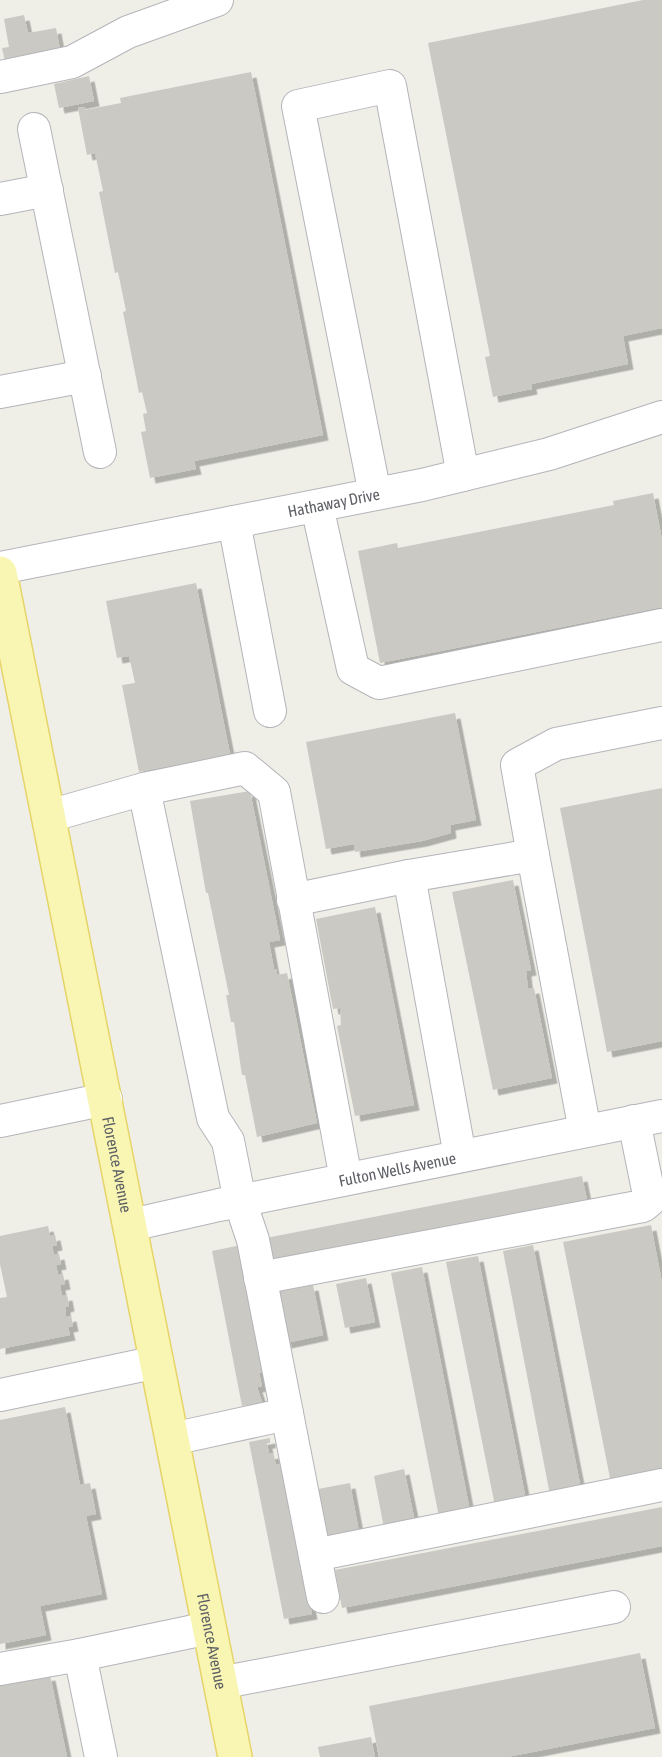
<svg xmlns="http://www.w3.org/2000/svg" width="662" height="1757" font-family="'Asap Condensed',sans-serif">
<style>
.building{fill:#cbc9c3;filter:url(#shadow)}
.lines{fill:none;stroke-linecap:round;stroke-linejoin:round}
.minor-casing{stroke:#b4b5ba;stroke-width:34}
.major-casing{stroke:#e6d469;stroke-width:36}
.minor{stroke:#fff;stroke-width:32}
.major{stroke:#f8f6b2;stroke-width:33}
.labels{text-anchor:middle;stroke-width:4.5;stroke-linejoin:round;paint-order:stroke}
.street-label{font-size:16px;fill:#5e6066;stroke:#fff}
</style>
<defs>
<filter id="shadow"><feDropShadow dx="5.5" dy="5.5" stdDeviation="0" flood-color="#0004"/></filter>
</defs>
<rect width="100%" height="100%" fill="#efeee7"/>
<path class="building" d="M643,0H662V328L623,336L628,364L531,384L532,389L493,397L485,357L490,356L428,43Z
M24,15L28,33L56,28L61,55L6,66L2,48L9,47L4,19Z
M251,72L323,435L194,461L196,469L150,478L141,432L146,431L143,414L147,413L142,392L139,393L123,312L126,311L118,272L115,273L99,192L103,191L95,153L87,155L78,108L85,107V110L121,103L120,98Z
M89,76L94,101L59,108L54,84Z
M653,493L662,540V607L380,663L358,551L397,543L398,548L614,505L613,501Z
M196,583L230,754L139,772L122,685L135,683L129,656L117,658L106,601Z
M455,713L476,820L450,825L451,833L422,841L355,852L354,844L326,849L306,742Z
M662,788V1041L607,1052L560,808Z
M250,791L280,940L269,942L274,969H276L277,975L287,973L317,1123L257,1137L245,1075H242L234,1022H231L226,995H229L208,893H206L190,801Z
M513,880L531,970L526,971L528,989L534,988L552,1078L493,1090L452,892Z
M375,907L414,1105L355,1116L337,1026L341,1025L340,1008L333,1009L316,919Z
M582,1176L588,1205L272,1268L266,1238Z
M651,1225L662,1283V1468L641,1472L642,1477L611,1483L563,1242Z
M48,1226L50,1236L55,1235L57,1245L52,1246L54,1255L59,1254L61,1264L56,1265L58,1275L63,1274L65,1284L60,1285L62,1296L67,1295L69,1306L65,1307L66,1317L71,1316L73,1326L68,1327L70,1335L0,1349V1298L7,1297L0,1264V1236Z
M241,1245L265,1372L259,1373L262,1386L257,1387L262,1402L242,1406L212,1251Z
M533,1245L581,1489L550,1495L503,1251Z
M478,1256L526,1500L495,1506L446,1262Z
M422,1267L470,1511L439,1517L391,1273Z
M366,1278L375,1322L345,1328L336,1284Z
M313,1285L323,1335L286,1343L276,1292Z
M65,1407L80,1485L90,1483L96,1514L86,1516L102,1594L40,1606L46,1635L0,1644V1420Z
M270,1438V1443H267L269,1454L273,1453L276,1465L283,1464L312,1614L284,1619L249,1442Z
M404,1469L415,1522L384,1528L374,1476Z
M350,1483L359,1532L328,1538L318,1489Z
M662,1507V1546L342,1608L335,1570Z
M640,1653L655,1728L507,1757H379L369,1706Z
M50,1675L67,1757H0V1685Z
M371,1737L375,1757H320L318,1747Z"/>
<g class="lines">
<defs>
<g id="minor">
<path d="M0,77L72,62L128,32L217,0"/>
<path d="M34,129L100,452"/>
<path d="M0,199L47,190"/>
<path d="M0,392L85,376"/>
<path d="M375,494L298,106L390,86L463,475"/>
<path d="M317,506L353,669L379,683L662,625"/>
<path d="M234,522L270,711"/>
<path id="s1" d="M0,568L422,485L549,454L662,417"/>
<path d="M144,789L213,1118L228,1141L240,1201L253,1240L323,1597"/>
<path d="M49,816L144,789L245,768L274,792L346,1179"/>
<path d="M533,855L517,765L556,744L662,723"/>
<path d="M409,876L533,855L585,1131"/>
<path d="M293,900L409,876L460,1156"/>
<path d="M0,1121L106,1099"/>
<path id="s2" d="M131,1225L219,1205L662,1116"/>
<path d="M260,1278L643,1206L649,1201L648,1190L634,1121"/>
<path d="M0,1395L157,1362"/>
<path d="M172,1439L287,1414"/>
<path d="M315,1555L662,1485"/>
<path d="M0,1669L80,1655"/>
<path d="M220,1683L614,1607"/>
<path d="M101,1757L80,1655L209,1628"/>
</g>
<g id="major">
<path id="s3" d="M0,573L235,1757"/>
</g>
</defs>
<use href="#minor" class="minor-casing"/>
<use href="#major" class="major-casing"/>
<use href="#minor" class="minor"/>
<use href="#major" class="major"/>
</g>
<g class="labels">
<g class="street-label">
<text dy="6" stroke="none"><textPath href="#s1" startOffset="340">Hathaway Drive</textPath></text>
<text dy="6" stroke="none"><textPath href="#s3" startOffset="603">Florence Avenue</textPath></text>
<text dy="6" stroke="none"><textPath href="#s2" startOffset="272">Fulton Wells Avenue</textPath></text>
<text dy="6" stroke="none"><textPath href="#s3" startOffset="1089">Florence Avenue</textPath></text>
</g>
</g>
</svg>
